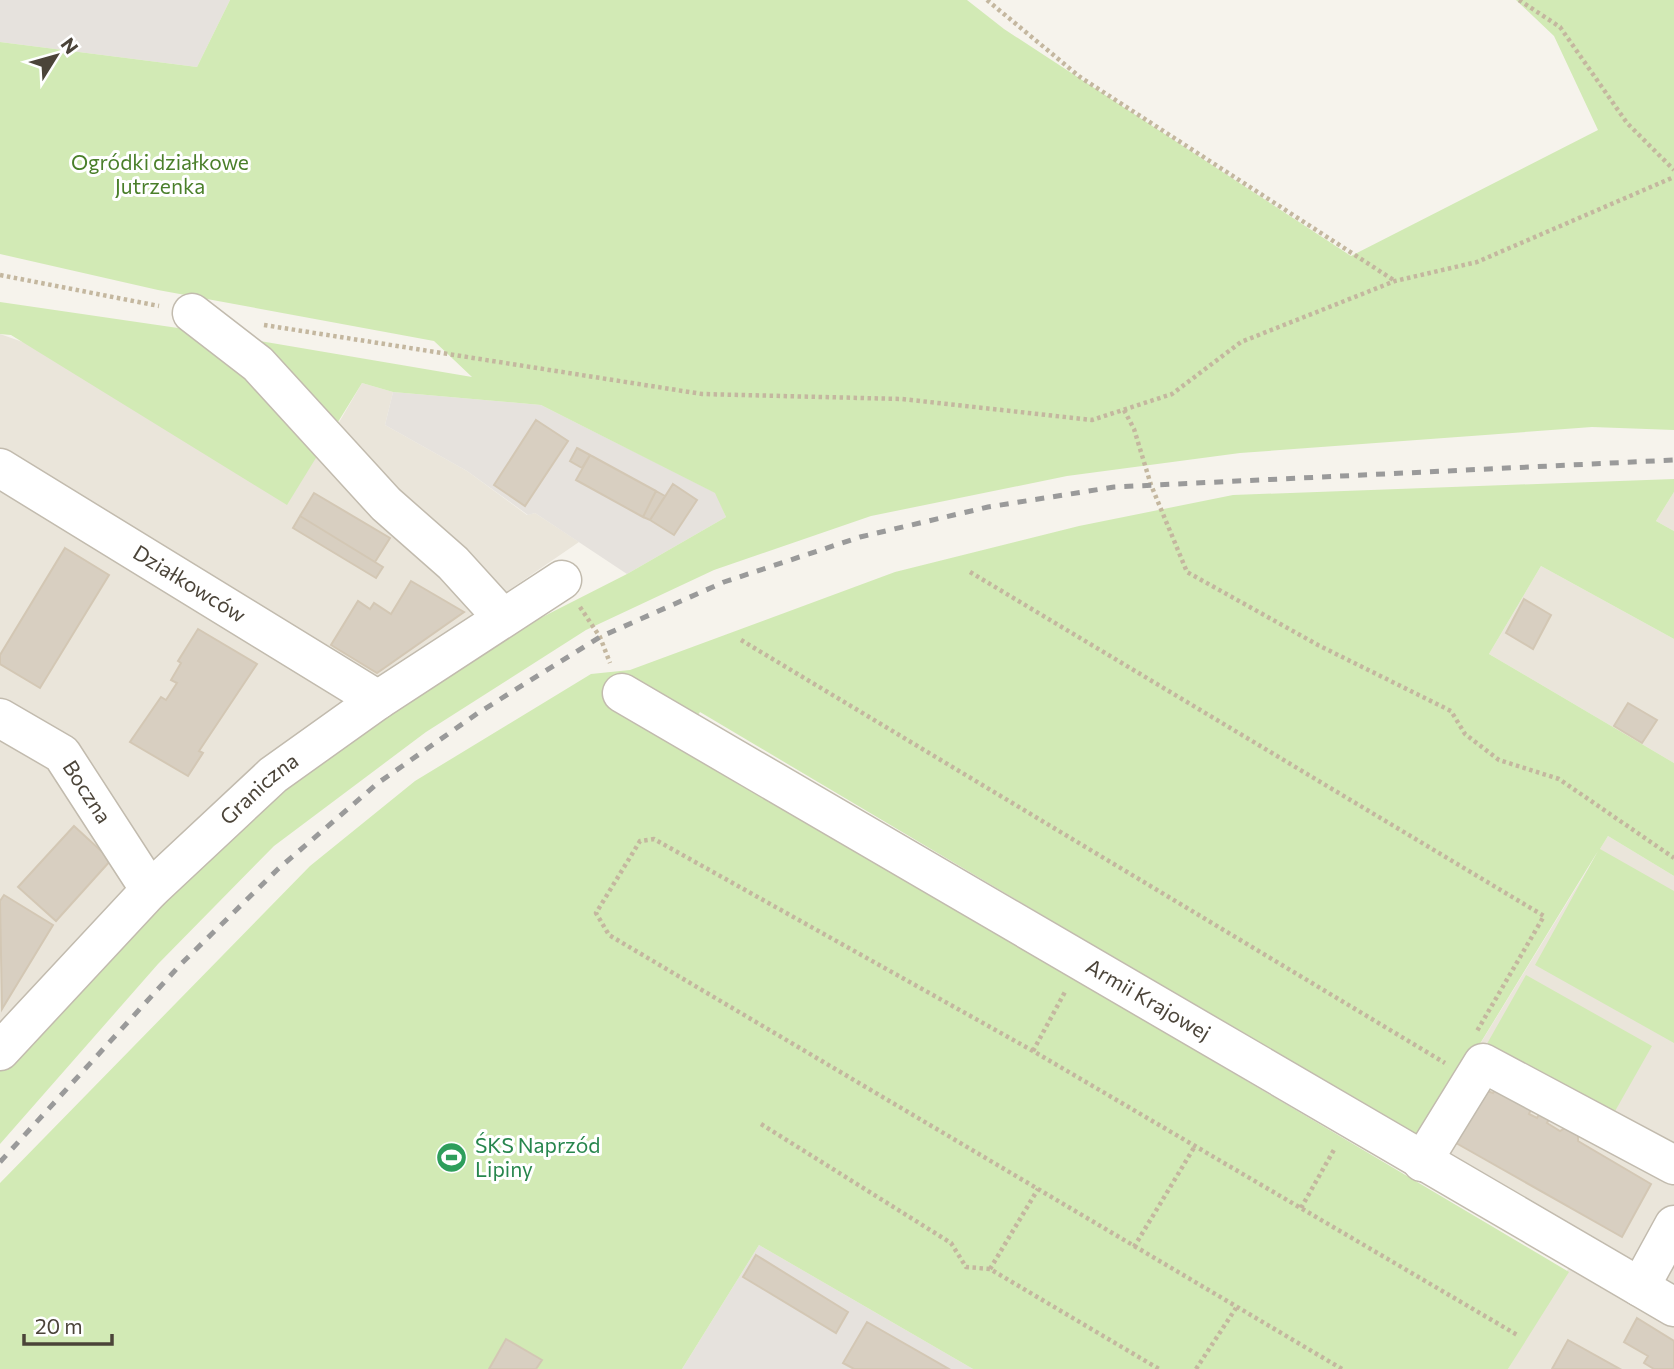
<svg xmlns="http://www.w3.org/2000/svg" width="1674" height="1369" font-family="Commissioner,sans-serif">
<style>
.residential{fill:#eae5da}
.industrial{fill:#e6e2dd}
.green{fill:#d2eab5}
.building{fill:#d8cfc1;stroke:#d3c7b4;stroke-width:2}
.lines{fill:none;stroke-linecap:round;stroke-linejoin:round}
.minor-casing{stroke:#c2bbae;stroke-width:41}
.path{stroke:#c4b79f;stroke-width:4.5;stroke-dasharray:3.5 3.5;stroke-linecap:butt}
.minor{stroke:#fff;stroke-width:38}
.rail{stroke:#9a9a9a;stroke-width:5;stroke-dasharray:9 9;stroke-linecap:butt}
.labels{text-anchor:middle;stroke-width:6;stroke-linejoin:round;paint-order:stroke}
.park-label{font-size:21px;fill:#4a7f2a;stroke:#fff}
.street-label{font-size:21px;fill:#4b4439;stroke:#fff}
.leisure-label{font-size:21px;fill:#27864d;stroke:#fff;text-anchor:start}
</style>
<rect width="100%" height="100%" fill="#f6f3ec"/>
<path class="residential" d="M0,334L324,448L362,383L393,392L385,425L467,471L527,515L535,513L579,542L353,697L256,767L115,898L0,1025Z
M1674,492V531L1656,521Z
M1541,566L1674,639V763L1489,654Z
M1608,836L1674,876V1369H1508L1589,1234L1421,1140Z"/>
<path class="industrial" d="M0,0H230L197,67L0,42Z
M393,392L541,405L716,493L726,517L627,574L535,513L528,515L467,471L385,425Z
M759,1245L973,1369H682Z"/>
<path class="green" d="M230,0H967L1004,29L1351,256L1598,130L1554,36L1516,0H1674V430L1592,427L1240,453L1067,476L871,516L714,570L586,630L426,732L274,846L158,964L0,1144V1066L102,957L306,763L491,643L627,574L726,517L715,493L541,405L393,392L362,383L287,505L11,335L0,334V302L219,334L472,377L434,341L158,290L0,254V42L197,67Z
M1674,479V492L1656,521L1674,531V639L1541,566L1489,654L1674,763V876L1608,836L1600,849L1674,891V1043L1535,965L1598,851L1421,1140L700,712L678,744L1569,1272L1508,1369H973L759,1245L682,1369H0V1183L310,866L415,781L591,674L630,670L895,572L1079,526L1233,495Z
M1526,975L1652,1046L1610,1120L1484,1049Z"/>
<path class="building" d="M536,420L568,441L525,506L494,485Z
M577,448L590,455L582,468L570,461Z
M590,455L656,491L643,517L576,480Z
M673,484L697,500L674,535L650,520Z
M656,491L665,496L650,520L643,517Z
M314,493L390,538L375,562L300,516Z
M300,516L383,567L376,578L293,528Z
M65,548L109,575L40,688L0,664V655Z
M411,581L464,612L377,673L331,645L358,601L370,609L374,603L391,614Z
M1524,599L1551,615L1533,649L1506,633Z
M198,629L257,664L199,751L203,753L188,776L130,742L161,697L166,700L177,683L171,680L181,663L178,661Z
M1628,703L1657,720L1642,743L1614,726Z
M74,826L111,860L56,921L18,887Z
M4,895L53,925L2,1009L0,901Z
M1498,1085L1533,1104L1529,1114L1537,1118L1547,1100L1557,1104L1547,1123L1560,1131L1565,1128L1578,1133V1141L1651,1184L1622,1237L1456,1143L1487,1091L1493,1093Z
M756,1255L848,1312L836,1333L743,1277Z
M1637,1318L1674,1341V1369H1654L1644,1363L1648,1356L1624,1342Z
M867,1322L949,1369H854L843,1363Z
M506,1339L542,1360L536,1369H489Z
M1568,1340L1620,1369H1552Z"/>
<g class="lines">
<defs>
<g id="minor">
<path d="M192,313L258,364L386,504L453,563L503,618"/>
<path id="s1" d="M0,468L378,700"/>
<path id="s2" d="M622,693L1674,1307"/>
<path id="s3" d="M0,718L62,754L150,890"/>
<path id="s4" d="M0,1051L150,890L273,775L378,700L562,580"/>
<path d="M1422,1162L1483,1063L1674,1165"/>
<path d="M1640,1287L1674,1225"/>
</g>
</defs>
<use href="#minor" class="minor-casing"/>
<path class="path" d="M987,0L1080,77L1395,281
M1519,0L1560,27L1627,123L1674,170
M0,275L159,306
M264,325L702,394L902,399L1092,420L1172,394L1241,342L1395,281L1477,262L1674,177
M1124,410L1134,429L1151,485L1187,572L1318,645L1451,711L1465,734L1499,760L1559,779L1674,858
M970,572L1544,916L1477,1031
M580,607L600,637L610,663
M741,640L1445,1063
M1033,1051L1066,990
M761,1124L951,1243L966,1267L990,1269L1159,1369
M1301,1208L1335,1148
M1134,1247L1195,1146
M990,1269L1038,1189
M1196,1369L1236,1308
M1342,1369L609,935L596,913L640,841L654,839L1033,1051L1519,1336"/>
<use href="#minor" class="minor"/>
<path class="rail" d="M0,1162L180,965L278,869L378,783L478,713L600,637L724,582L860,537L988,507L1114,487L1674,460"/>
</g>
<defs>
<symbol id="stadium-disc" viewBox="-11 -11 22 22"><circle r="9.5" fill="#2e9e5b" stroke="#fff"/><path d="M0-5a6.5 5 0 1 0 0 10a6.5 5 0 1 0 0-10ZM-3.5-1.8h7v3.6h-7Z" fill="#fff"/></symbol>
</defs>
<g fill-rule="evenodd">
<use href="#stadium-disc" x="434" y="1140" width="35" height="35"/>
</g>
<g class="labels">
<g class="park-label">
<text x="160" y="170">Ogródki działkowe<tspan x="160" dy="24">Jutrzenka</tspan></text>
</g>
<g class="street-label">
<text dy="7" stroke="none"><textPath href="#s1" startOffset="222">Działkowców</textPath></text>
<text dy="7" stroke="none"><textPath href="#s4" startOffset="369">Graniczna</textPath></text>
<text dy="7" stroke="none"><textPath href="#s3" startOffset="117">Boczna</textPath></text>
<text dy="7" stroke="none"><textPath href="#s2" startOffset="609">Armii Krajowej</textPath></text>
</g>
<g class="leisure-label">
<text x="475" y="1153">ŚKS Naprzód<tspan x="475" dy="24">Lipiny</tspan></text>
</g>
</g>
<g transform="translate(56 56) rotate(53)" stroke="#ffffff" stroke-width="5" paint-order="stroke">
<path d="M0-5L12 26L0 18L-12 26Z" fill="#4b4439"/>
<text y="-10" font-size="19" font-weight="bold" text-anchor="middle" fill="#4b4439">N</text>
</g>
<path d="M24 1334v10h88v-10" fill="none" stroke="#4b4439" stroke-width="3.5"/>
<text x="35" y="1334" font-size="21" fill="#4b4439" stroke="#ffffff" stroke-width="5" paint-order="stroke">20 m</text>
</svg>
